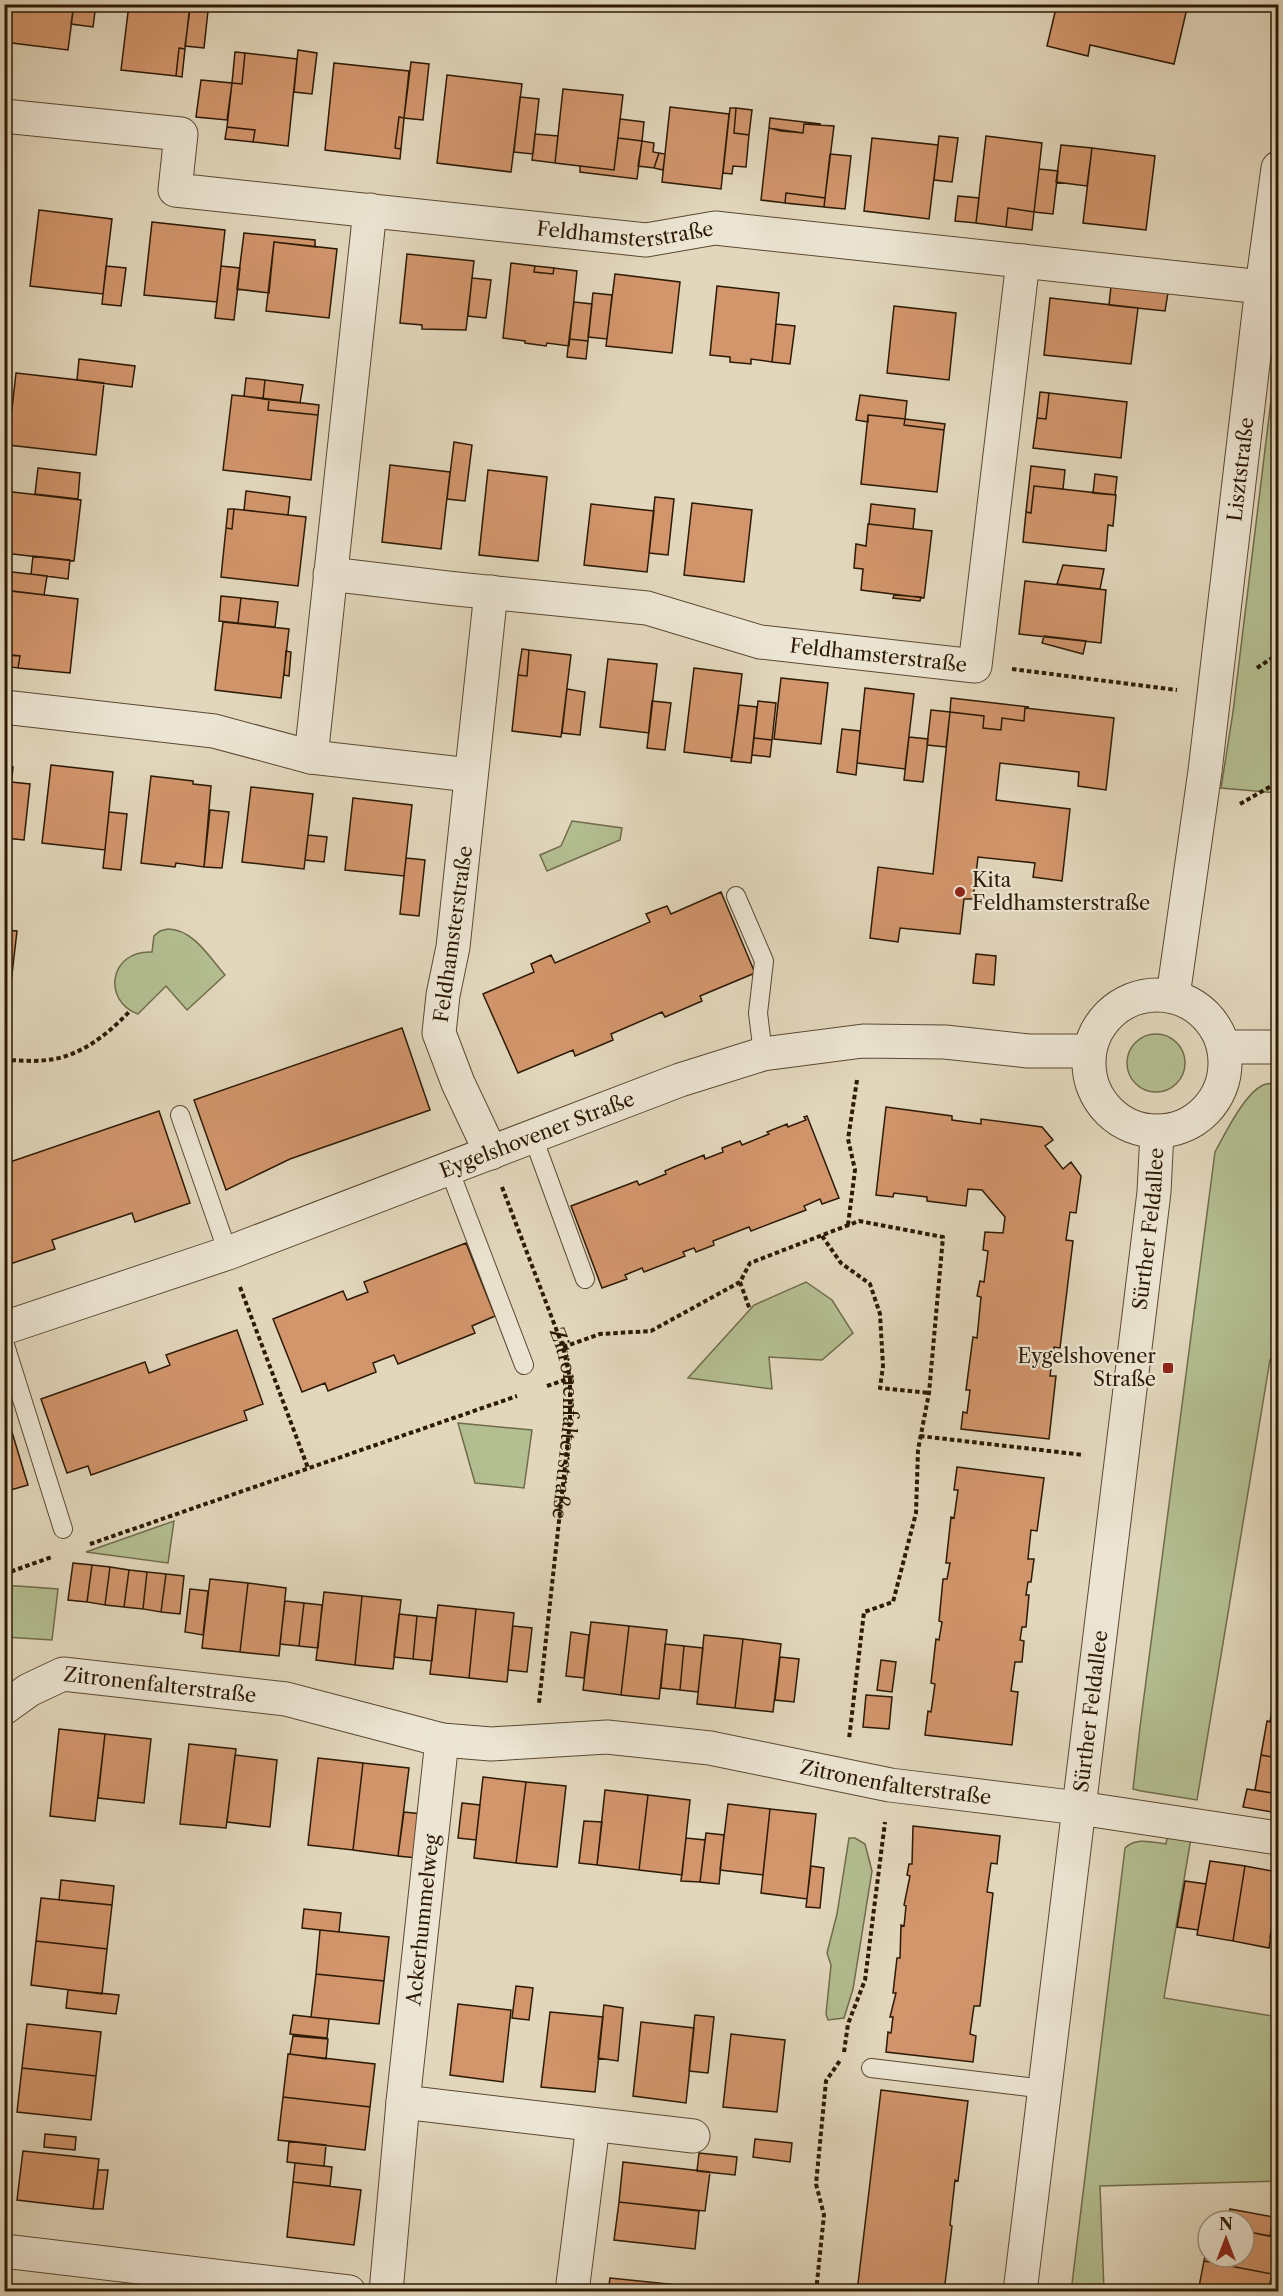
<svg xmlns="http://www.w3.org/2000/svg" width="1283" height="2296" font-family="'Libre Caslon Text',serif">
<style>
.green{fill:#b3be91;stroke:#706c4a;stroke-width:1.5}
.building{fill:#d2956c;stroke:#2d1a03;stroke-width:1.5}
.lines{fill:none;stroke-linecap:round;stroke-linejoin:round}
.service-casing{stroke:#5a4931;stroke-width:20}
.minor-casing{stroke:#5a4931;stroke-width:35}
.path{stroke:#2d1a03;stroke-width:4;stroke-dasharray:4.5 3;stroke-linecap:butt}
.service{stroke:#ece5d3;stroke-width:18}
.minor{stroke:#ece5d3;stroke-width:33}
.poi-dot{fill:#8f2418;stroke:#ece5d3;stroke-width:2}
.labels{text-anchor:middle;stroke-width:4.5;stroke-linejoin:round;paint-order:stroke}
.street-label{font-size:20px;fill:#2d1a03;stroke:#ece5d3}
.poi-label{font-size:20px;fill:#2d1a03;stroke:#ece5d3;text-anchor:start}
</style>
<rect width="100%" height="100%" fill="#e2d7bc"/>
<filter id="stains"><feTurbulence type="fractalNoise" baseFrequency=".00333" numOctaves="4"/><feColorMatrix values="0 0 0 0 .2 0 0 0 0 .09 0 0 0 0 .02 0 0 0 .5 -.17"/></filter>
<radialGradient id="worn" r=".72"><stop offset=".6" stop-color="#630" stop-opacity="0"/><stop offset="1" stop-color="#630" stop-opacity=".3"/></radialGradient>
<path class="green" d="M1278,343V793L1221,788L1233,712Z
M572,821L622,828L620,840L547,871L540,855L561,846Z
M168,929C193,929 210,958 225,975L187,1010L166,986L138,1014C102,1001 109,950 152,952L154,936L160,931Z
M1127 1063a29 29 0 1 1 58 0a29 29 0 1 1-58 0Z
M1277,1083L1274,1297L1278,1298V1360H1270L1197,1800L1141,1791L1133,1789L1140,1727L1215,1152C1225,1134 1244,1094 1263,1085C1267,1083 1273,1083 1277,1083Z
M806,1282L832,1300L853,1333L822,1360L769,1357L772,1389L688,1378L754,1305Z
M458,1423L532,1430L524,1488L475,1483Z
M174,1521L168,1563L86,1552Z
M4,1585L58,1589L52,1640L5,1637Z
M1168,1833L1191,1838L1164,1998L1278,2017V2181L1100,2186L1104,2291L1071,2292L1125,1848C1136,1837 1151,1842 1166,1844Z
M849,1838H855L865,1844L872,1871L853,1989L844,2018L828,2020L826,2014L831,1965L827,1953L837,1914Z"/>
<path class="building" d="M4,4H74L68,50L4,42Z
M74,4H96L93,27L71,24Z
M129,4H190L185,49L179,48L176,76L121,70Z
M190,4H209L208,11L190,9Z
M1057,4H1188L1174,64L1090,45L1088,56L1047,46Z
M190,9L208,11L204,48L185,46Z
M179,48L185,49L182,77L176,76Z
M298,50L317,53L312,94L294,92Z
M235,52L245,53L242,84L232,83Z
M245,53L297,59L288,146L253,142L255,130L227,127L232,83L242,84Z
M411,62L429,64L423,120L404,118Z
M334,63L409,71L404,118L399,117L395,148L401,149L400,159L325,150Z
M447,75L522,84L511,172L437,163Z
M201,80L232,83L227,120L196,117Z
M563,89L623,95L614,170L555,163Z
M520,97L539,99L533,154L514,152Z
M670,107L729,114L721,189L662,182Z
M730,108H736L734,133L749,135L746,167L733,166L732,174L723,173Z
M736,108L752,110L749,135L734,133Z
M399,117L404,118L401,149L395,148Z
M770,118L821,124H804L803,133L781,131L769,128Z
M620,119L644,122L642,141L618,138Z
M804,124L834,126L825,198L786,193L785,203L761,200L769,128L803,133Z
M227,127L255,130L253,142L225,139Z
M535,134L558,136L555,163L532,160Z
M939,136L958,138L952,182L934,180Z
M986,136L1042,143L1034,212L1008,208L1006,227L976,223Z
M618,138L642,141L637,179L580,172V166L614,170Z
M872,138L938,145L929,219L864,211Z
M642,141L654,143L653,152L659,153L654,168L638,166Z
M1061,145L1092,148L1087,186L1056,182Z
M1092,148L1155,156L1146,230L1083,223Z
M659,153L665,154L663,170L654,168Z
M830,154L851,156L845,209L824,207Z
M1039,169L1058,171L1053,214L1034,212Z
M786,193L825,198L824,207L785,203Z
M958,196L979,198L976,223L955,221Z
M1008,208L1034,212L1032,230L1006,227Z
M39,210L112,219L103,294L30,286Z
M152,222L225,230L217,302L144,295Z
M244,233L315,240V247L274,242L269,293L237,289Z
M274,242L337,249L329,318L266,311Z
M407,254L474,261L466,330L422,329V325L400,323Z
M511,263L535,266L534,272L553,274L554,268L577,271L569,346L547,343L546,346L525,343V341L503,338Z
M106,266L126,268L121,306L102,304Z
M221,266L240,268L234,320L215,318Z
M535,266L554,268L553,274L534,272Z
M615,274L680,282L672,353L606,346Z
M472,278L491,280L486,318L468,316Z
M717,286L779,293L772,362L751,359V364L730,362V357L710,355Z
M1111,286L1168,293L1165,311L1109,305Z
M593,293L612,295L607,339L588,337Z
M1050,298L1138,308L1131,364L1044,355Z
M574,302L592,304L588,341L569,339Z
M894,306L956,313L949,380L887,373Z
M776,324L795,326L790,364L772,362Z
M569,339L588,341L586,359L567,357Z
M79,359L135,366L132,387L77,380Z
M16,373L104,383L96,455L8,445Z
M246,378L265,380L263,399L244,396Z
M265,380L303,385L300,403L263,399Z
M1040,392L1049,393L1046,419L1037,418Z
M1049,393L1127,402L1121,458L1033,448L1037,418L1046,419Z
M232,395L269,399L268,410L318,415L311,480L223,470Z
M860,395L907,401L905,419L868,415V422L856,420Z
M269,399L319,405L318,415L268,410Z
M868,415L905,419L904,425L944,430L937,492L861,484Z
M905,419L945,424L944,430L904,425Z
M454,442L472,445L465,501L447,499Z
M390,465L450,472L441,549L382,542Z
M1031,466L1065,470L1063,489L1034,486L1031,513L1026,512Z
M38,468L80,473L78,499L35,494Z
M488,470L547,477L538,561L479,555Z
M1095,474L1117,477L1115,495L1093,493Z
M1034,486L1116,495L1113,526L1108,525L1106,551L1023,542L1026,512L1031,513Z
M4,491L81,500L74,561L4,553Z
M246,491L290,497L288,515L244,510Z
M655,497L674,499L668,555L649,553Z
M692,503L752,510L744,582L684,575Z
M591,504L654,511L647,572L584,565Z
M871,504L915,509L913,529L869,524Z
M228,509H234L232,529L226,528Z
M234,509L306,517L298,586L221,577L226,528L232,529Z
M868,524L932,531L924,598L861,590L863,569L854,568L856,544L866,546Z
M33,556L70,560L68,579L31,574Z
M1063,565L1104,569L1100,589L1057,584Z
M12,572L47,576L44,595L11,591Z
M1025,581L1106,590L1101,643L1019,634Z
M4,590L78,599L70,673L18,668L20,656L4,654Z
M894,595L921,597L920,601L893,598Z
M221,596L241,598L238,623L219,621Z
M241,598L278,602L275,627L238,623Z
M223,622L289,629L281,698L215,690Z
M1044,636L1086,641L1083,654L1042,643Z
M522,649L529,650L527,676L518,675Z
M529,650L571,655L561,737L512,731L518,675L527,676Z
M286,651L291,652L289,676L284,675Z
M5,655L20,656L18,668L4,666Z
M608,659L657,664L649,733L600,727Z
M694,668L742,674L732,758L684,752Z
M781,678L828,683L821,744L774,739Z
M865,688L914,694L905,769L857,763Z
M567,689L585,692L580,735L562,733Z
M951,698L1029,707L1025,708L1024,721L1002,718L1001,730L983,728L984,716L950,712Z
M652,701L671,703L665,750L647,748Z
M758,701L776,703L772,740L754,738Z
M739,705L757,707L751,763L731,761Z
M1025,708L1114,718L1106,790L1078,786L1079,772L1000,763L996,800L1070,809L1062,881L1033,877L1035,863L978,857L973,899H964L960,934L900,928L898,942L870,938L878,867L933,874L950,712L984,716L983,728L1001,730L1002,718L1024,721Z
M931,710L950,712L946,747L927,745Z
M842,729L860,731L856,775L837,772Z
M909,737L928,739L923,782L904,780Z
M754,738L772,740L770,757L752,755Z
M51,765L113,772L105,850L42,843Z
M4,766L13,767L7,824H4Z
M151,776L193,781V784L211,786L204,867L176,863L175,867L141,863Z
M11,782L30,784L24,840L5,838Z
M251,787L313,794L304,869L242,862Z
M353,798L412,805L404,876L345,870Z
M210,810L229,812L222,868L204,867Z
M109,812L127,814L121,870L103,868Z
M308,835L327,837L324,862L305,860Z
M406,858L425,860L419,916L400,914Z
M721,892L755,973L700,996L702,1001L665,1017L662,1012L611,1034L613,1040L575,1056L573,1050L518,1073L483,994L534,972L531,964L551,955L555,963L650,922L646,914L667,906L671,914Z
M4,905H8L5,930H4Z
M4,930L17,931L9,1000L4,999Z
M976,954L996,956L994,985L973,983Z
M402,1028L430,1110L290,1159L226,1190L194,1100Z
M886,1107L952,1116V1120L981,1124V1119L1042,1127L1053,1140L1045,1146L1063,1169L1071,1162L1081,1176L1076,1213L1070,1212L1066,1240L1073,1241L1060,1348L1054,1347L1050,1376H1056L1049,1439L961,1429L963,1412L967,1413L970,1390H966L973,1337L977,1338L981,1297L977,1296L980,1281L984,1282L988,1251L983,1250L985,1232L1003,1233L1005,1217L982,1190L968,1189L966,1206L927,1201V1197L894,1193L893,1197L876,1195Z
M159,1111L190,1203L135,1222L132,1213L52,1240L55,1249L4,1266V1164Z
M807,1116L839,1198L822,1204L820,1199L804,1206L806,1210L751,1231L749,1227L713,1241L714,1245L696,1252L694,1248L683,1252L685,1256L644,1272L642,1268L625,1275L627,1279L602,1288L571,1206L637,1181L639,1185L666,1174L665,1171L674,1167L704,1155L705,1159L723,1152L722,1148L740,1141L742,1145L769,1134L767,1132L787,1124L788,1127L806,1120L804,1117Z
M466,1243L495,1316L472,1326L475,1333L398,1364L394,1355L373,1363L376,1372L328,1391L325,1383L302,1392L273,1319L343,1291L347,1300L368,1292L364,1282Z
M237,1330L263,1404L244,1411L247,1420L91,1475L88,1466L67,1473L41,1399L145,1362L149,1373L170,1365L166,1355Z
M5,1409L28,1485L7,1491L10,1499L4,1501Z
M957,1467L1044,1478L1037,1531L1031,1530L1028,1559H1034L1031,1582H1028L1026,1595H1029L1026,1627H1022L1020,1640L1024,1641L1022,1662H1015L1011,1691L1018,1692L1012,1745L925,1735L928,1711L931,1712L935,1684L931,1683L936,1639L939,1640L942,1622L939,1621L943,1579H947L950,1563H946L951,1517L954,1518L958,1490H954Z
M73,1563L92,1565L87,1602L68,1600Z
M92,1565L110,1567L105,1605L87,1602Z
M110,1567L129,1570L124,1607L105,1605Z
M129,1570L147,1572L143,1609L124,1607Z
M147,1572L166,1574L161,1612L143,1609Z
M166,1574L184,1576L180,1614L161,1612Z
M210,1579L248,1583L240,1652L202,1648Z
M248,1583L286,1588L279,1656L240,1652Z
M190,1589L208,1591L203,1635L185,1632Z
M324,1592L362,1596L355,1665L316,1660Z
M362,1596L401,1600L393,1669L355,1665Z
M285,1601L304,1603L299,1646L280,1644Z
M304,1603L322,1605L318,1648L299,1646Z
M438,1605L476,1609L469,1678L430,1674Z
M476,1609L514,1613L507,1682L469,1678Z
M399,1614L417,1616L413,1659L394,1657Z
M417,1616L436,1618L432,1661L413,1659Z
M591,1622L629,1626L621,1695L583,1690Z
M513,1626L532,1628L527,1672L508,1670Z
M629,1626L667,1630L659,1699L621,1695Z
M571,1632L589,1635L584,1678L566,1676Z
M704,1635L743,1639L735,1708L697,1704Z
M743,1639L781,1644L773,1712L735,1708Z
M665,1644L684,1646L680,1690L661,1688Z
M684,1646L703,1648L698,1692L680,1690Z
M1278,1647V1682L1273,1681Z
M780,1657L799,1659L794,1702L775,1700Z
M881,1660L896,1662L892,1692L877,1690Z
M1277,1681L1278,1682V1702H1273Z
M866,1695L892,1697L889,1729L863,1727Z
M1273,1702H1278V1723L1270,1722Z
M1267,1721L1278,1723V1758L1261,1755Z
M59,1729L105,1734L95,1821L50,1816Z
M105,1734L151,1739L144,1803L98,1798Z
M189,1744L236,1749L226,1828L180,1824Z
M235,1755L277,1760L270,1827L227,1822Z
M1261,1755L1278,1758V1794L1255,1790Z
M318,1758L363,1763L353,1850L308,1845Z
M363,1763L409,1768L398,1856L353,1850Z
M483,1777L526,1782L516,1863L474,1858Z
M526,1782L566,1786L557,1867L516,1863Z
M1247,1789L1278,1794V1813L1243,1807Z
M605,1790L648,1795L639,1870L597,1865Z
M648,1795L690,1800L682,1875L639,1870Z
M462,1803L480,1805L476,1840L458,1838Z
M728,1804L770,1809L763,1875L720,1870Z
M770,1809L816,1814L807,1899L761,1893Z
M404,1812L422,1814L417,1858L398,1856Z
M584,1821L602,1822L597,1865L579,1863Z
M913,1826L1000,1836L997,1864L991,1863L987,1892L993,1893L980,2006H974L970,2034L976,2036L973,2062L886,2052L888,2032L891,2033L893,2017H890L896,1993H893L897,1958H900L901,1925L904,1926L906,1906L904,1905L910,1876L907,1875L909,1864H912Z
M706,1833L724,1835L719,1884L700,1882Z
M686,1838L705,1840L700,1882L681,1881Z
M1210,1861L1245,1866L1233,1941L1197,1935Z
M811,1866L824,1868L820,1908L806,1907Z
M1245,1866L1278,1872V1889L1269,1948L1233,1941Z
M61,1880L114,1886L112,1905L59,1900Z
M1185,1881L1206,1884L1198,1930L1177,1927Z
M1278,1890V1938L1270,1937Z
M41,1898L112,1905L107,1949L36,1941Z
M304,1909L341,1913L339,1932L302,1928Z
M320,1930L389,1937L384,1981L316,1974Z
M36,1941L107,1949L102,1994L31,1985Z
M316,1974L384,1981L379,2024L311,2017Z
M516,1986L533,1988L529,2020L512,2018Z
M68,1990L119,1995L116,2014L66,2008Z
M458,2004L511,2010L503,2082L450,2075Z
M604,2005L623,2008L618,2061L598,2058Z
M550,2012L603,2017L595,2092L541,2087Z
M293,2015L329,2019L327,2038L290,2034Z
M695,2015L714,2017L708,2073L689,2071Z
M641,2022L694,2028L686,2103L633,2096Z
M27,2024L101,2032L96,2076L22,2068Z
M731,2034L785,2040L777,2112L723,2107Z
M293,2036L328,2039L326,2059L290,2054Z
M288,2054L375,2064L370,2107L283,2097Z
M22,2068L96,2076L91,2120L17,2112Z
M881,2090L968,2101L958,2181L955,2180L950,2225L952,2226L944,2292H857Z
M283,2097L370,2107L365,2150L278,2140Z
M45,2134L76,2137L75,2150L44,2147Z
M755,2139L792,2143L790,2162L753,2157Z
M289,2141L326,2145L324,2166L287,2162Z
M23,2151L99,2159L93,2209L17,2200Z
M699,2153L737,2157L735,2175L697,2171Z
M623,2162L710,2172L705,2211L619,2202Z
M295,2163L332,2167L330,2186L293,2182Z
M98,2170H108L103,2209H93Z
M293,2182L361,2190L354,2245L287,2237Z
M619,2202L699,2211L695,2249L614,2240Z
M1230,2209L1273,2217L1270,2236L1244,2231V2221H1228Z
M1244,2231L1278,2238L1272,2274L1204,2261L1208,2241V2257H1244Z
M1204,2261L1272,2274L1268,2292H1198Z
M610,2278L697,2287V2292H608Z
M4,2288L22,2290V2292H4Z"/>
<g class="lines">
<defs>
<path id="service" d="M736,896L764,961L758,1013L763,1054
M180,1115L228,1253
M533,1137L585,1279
M449,1169L524,1365
M4,1342L63,1529
M871,2068L1045,2089"/>
<g id="minor">
<path id="s2" d="M4,116L181,134L175,190L646,240L715,228L1262,287"/>
<path id="s3" d="M330,574L447,588L647,608L760,642L975,666L1023,261"/>
<path d="M491,592L453,947L443,995L439,1033L458,1083L491,1153"/>
<path d="M4,707L214,731L311,757L470,775"/>
<path d="M311,757L370,210"/>
<circle cx="1157" cy="1063" r="68"/>
<path id="s4" d="M1173,996L1205,771L1262,287L1278,168"/>
<path d="M1224,1047H1278"/>
<path id="s5" d="M4,1328L228,1253L680,1080L763,1054L863,1041L945,1042L1028,1051H1089"/>
<path id="s6" d="M4,1708L29,1690L63,1674L286,1699L442,1740L491,1744L607,1737L710,1748L890,1785L1079,1808L1278,1838"/>
<path d="M403,2102L693,2136"/>
<path d="M4,2251L349,2292"/>
<path id="s7" d="M386,2292L403,2102L442,1740"/>
<path d="M572,2292L593,2125"/>
<path id="s8" d="M1020,2292L1154,1192L1157,1132"/>
</g>
</defs>
<use href="#service" class="service-casing"/>
<use href="#minor" class="minor-casing"/>
<g class="path">
<path d="M1257,668L1278,654"/>
<path d="M1012,669L1177,690"/>
<path d="M1240,804L1278,782"/>
<path d="M4,1060C18,1060 33,1062 47,1060C80,1057 108,1034 130,1011"/>
<path id="s1" d="M502,1187L563,1347L570,1378V1421L539,1703"/>
<path d="M848,1225L855,1170L848,1139L857,1080"/>
<path d="M822,1236L841,1263L870,1284L880,1314L883,1366L880,1388L929,1393"/>
<path d="M740,1282L750,1310"/>
<path d="M240,1287L308,1468"/>
<path d="M563,1347L600,1334L651,1331L740,1282L750,1263L859,1221L943,1237L929,1393L918,1450L916,1513L893,1602L864,1612L849,1739"/>
<path d="M547,1386L570,1378"/>
<path d="M920,1436L1084,1455"/>
<path d="M90,1544L517,1396"/>
<path d="M4,1574L52,1557"/>
<path d="M844,2052L848,2024L865,1980L885,1822"/>
<path d="M816,2292L824,2215L816,2184L826,2081L841,2059"/>
</g>
<use href="#service" class="service"/>
<use href="#minor" class="minor"/>
</g>
<g class="poi-dot">
<circle cx="960" cy="892" r="6"/>
<rect x="1162" y="1362" width="12" height="12" rx="3"/>
</g>
<g class="labels">
<g class="street-label">
<text dy="7" stroke="none"><textPath href="#s2" startOffset="687">Feldhamsterstraße</textPath></text>
<text dy="7" stroke="none"><textPath href="#s4" startOffset="531">Lisztstraße</textPath></text>
<text dy="7" stroke="none"><textPath href="#s3" startOffset="556">Feldhamsterstraße</textPath></text>
<text transform="translate(453 934) rotate(-82)" y="7">Feldhamsterstraße</text>
<text dy="7" stroke="none"><textPath href="#s5" startOffset="567">Eygelshovener Straße</textPath></text>
<text dy="7" stroke="none"><textPath href="#s8" startOffset="1071">Sürther Feldallee</textPath></text>
<text dy="7" stroke="none"><textPath href="#s1" startOffset="248">Zitronenfalterstraße</textPath></text>
<text dy="7" stroke="none"><textPath href="#s6" startOffset="166">Zitronenfalterstraße</textPath></text>
<text dy="7" stroke="none"><textPath href="#s8" startOffset="585">Sürther Feldallee</textPath></text>
<text dy="7" stroke="none"><textPath href="#s6" startOffset="912">Zitronenfalterstraße</textPath></text>
<text dy="7" stroke="none"><textPath href="#s7" startOffset="374">Ackerhummelweg</textPath></text>
</g>
<g class="poi-label">
<text x="972" y="887">Kita<tspan x="972" dy="23">Feldhamsterstraße</tspan></text>
<text x="1156" y="1363" text-anchor="end">Eygelshovener<tspan x="1156" dy="23">Straße</tspan></text>
</g>
</g>
<rect width="1283" height="2296" fill="none" stroke="#e2d7bc" stroke-width="24"/>
<rect x="6" y="6" width="1271" height="2284" fill="none" stroke="#2d1a03" stroke-width="3"/>
<rect x="12" y="12" width="1259" height="2272" fill="none" stroke="#2d1a03" stroke-width="1.5"/>
<g transform="translate(1226 2239)"><circle r="28" fill="#ece5d3" stroke="#a09480" stroke-width="1.5"/>
<path d="M0-4.5L10 22L0 15L-10 22Z" fill="#8f2418"/>
<text y="-9" font-size="16" font-weight="bold" text-anchor="middle" fill="#2d1a03">N</text>
</g>
<rect width="100%" height="100%" filter="url(#stains)"/>
<rect width="100%" height="100%" fill="url(#worn)"/>
</svg>
